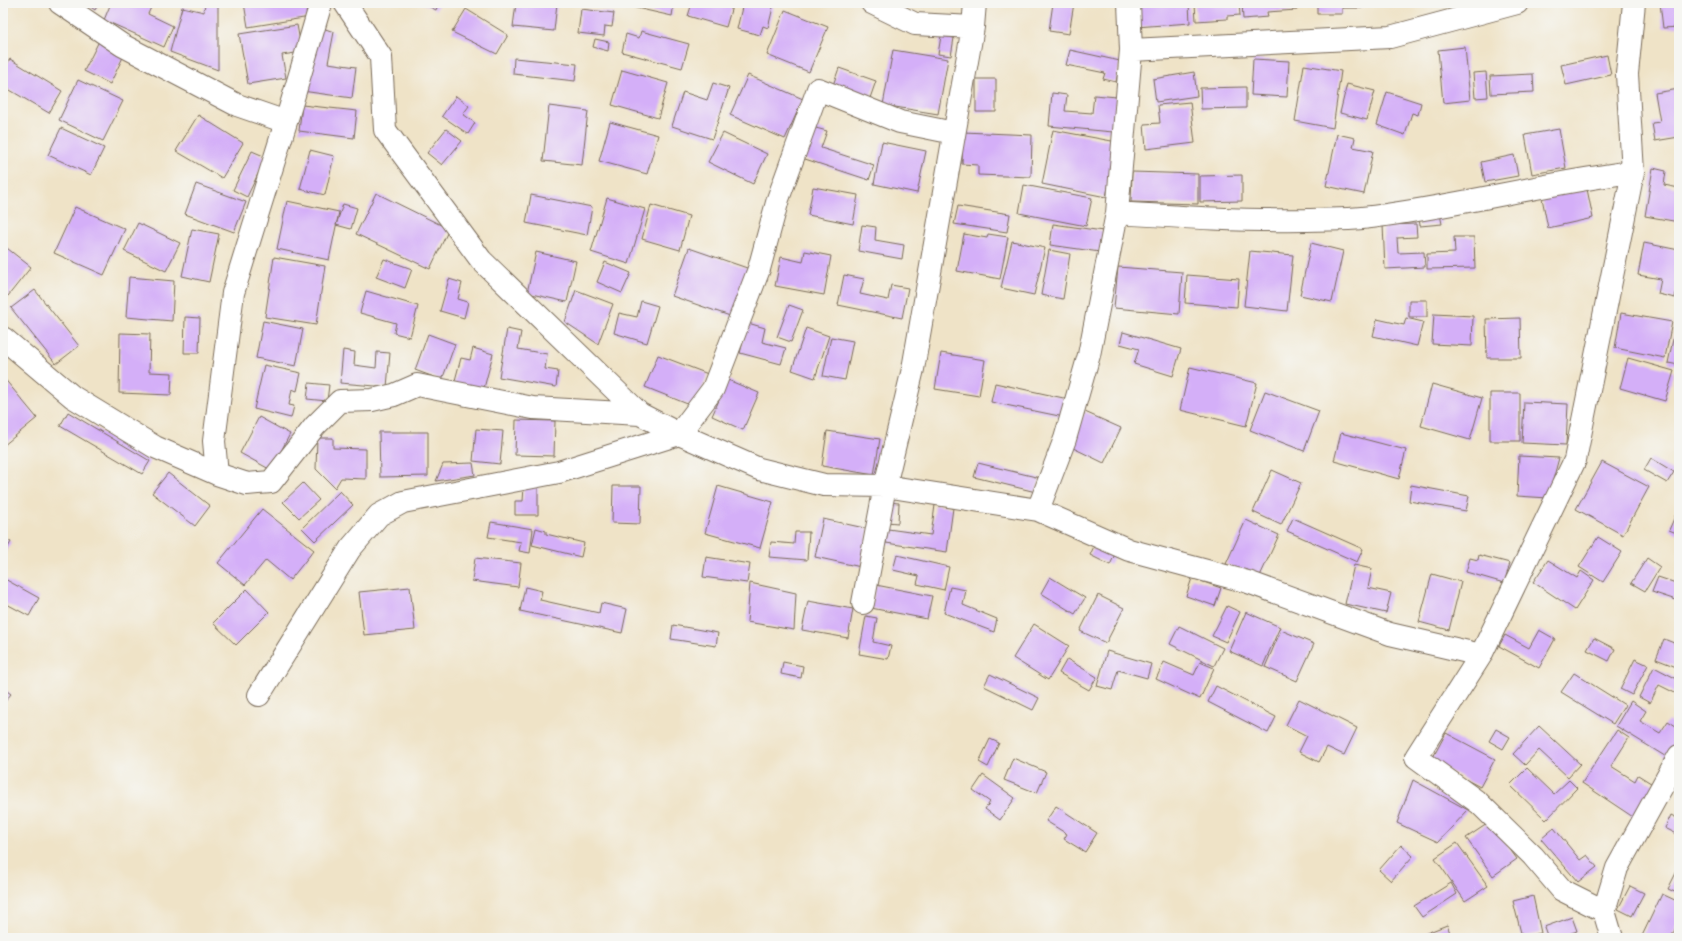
<svg xmlns="http://www.w3.org/2000/svg" width="1682" height="941" font-family="Dekko,sans-serif">
<style>
.building{fill:#d4aff8}
.lines{fill:none;stroke-linecap:round;stroke-linejoin:round}
.minor-casing{stroke:#7a6b59;stroke-width:24}
.minor{stroke:#fff;stroke-width:22}
</style>
<rect width="100%" height="100%" fill="#f6f6f2"/>
<filter id="ink" filterUnits="userSpaceOnUse"><feTurbulence type="fractalNoise" baseFrequency=".025" numOctaves="2"/><feDisplacementMap in="SourceGraphic" scale="8" xChannelSelector="R" yChannelSelector="G"/><feConvolveMatrix kernelMatrix="1 2 1 2 8 2 1 2 1" color-interpolation-filters="sRGB"/></filter>
<filter id="wash" filterUnits="userSpaceOnUse"><feTurbulence type="fractalNoise" baseFrequency=".012" numOctaves="4" result="noise"/><feDisplacementMap in="SourceGraphic" scale="16" xChannelSelector="R" yChannelSelector="G"/><feGaussianBlur stdDeviation="0.9" result="paint"/><feColorMatrix in="noise" values="0 0 0 0 0 0 0 0 0 0 0 0 0 0 0 0 0 1.4 0 .05"/><feComposite in="paint" operator="in"/></filter>
<g filter="url(#wash)">
<rect width="100%" height="100%" fill="#efe3c7"/>
<g id="blocks">
<path class="building" d="M85,3H99L95,10Z
M111,3H153L148,14L173,26L164,47L104,20Z
M205,3H218V70L170,52L182,7L204,12Z
M244,3H308L310,17L248,27Z
M422,3H439L436,10Z
M516,3H557L554,31L513,27Z
M633,3H674L672,16L632,7Z
M692,3H733L726,27L688,16Z
M743,3H774L768,28L763,26L760,35L737,29Z
M1053,3H1074L1069,34L1049,31Z
M1134,3H1189L1190,23L1136,27Z
M1195,3H1239L1240,15L1227,16V19L1196,21Z
M1242,3H1297V10L1267,12L1268,17L1243,19Z
M1317,3H1362V8H1342V14H1317Z
M1660,3H1679V27L1663,28Z
M466,9L508,35L497,54L452,32Z
M581,9L614,13L612,27L605,26L604,36L578,33Z
M785,10L828,27L809,72L767,55Z
M297,25L302,52L282,55L286,78L248,84L239,34Z
M317,26L334,32L328,63L356,67L352,98L302,91Z
M641,31L689,44L682,68L622,52L626,34L639,38Z
M941,36L954,38L951,56L938,54Z
M100,39L126,51L110,84L84,71Z
M595,39L609,42L608,51L593,47Z
M1465,47L1470,100L1443,103L1438,50Z
M893,50L948,59L938,114L883,105Z
M1070,50L1120,61L1116,82L1103,79L1105,73L1066,65Z
M1607,55L1611,75L1566,85L1561,65Z
M514,58L577,64L575,81L513,74Z
M10,59L62,91L49,113L3,86V70Z
M1253,59L1289,61L1287,97L1251,95Z
M1304,65L1341,71L1333,128L1295,121Z
M839,68L876,81L869,101L832,88Z
M622,70L668,83L658,118L612,105Z
M1194,72L1197,96L1156,102L1153,79Z
M1486,72L1488,97L1475,98L1473,73Z
M1533,74L1534,92L1491,94L1490,76Z
M748,75L803,99L785,139L730,115Z
M976,79H996V112H976Z
M78,80L123,101L103,141L59,120Z
M713,83L729,88L712,139L672,126L683,92L707,100Z
M1347,84L1375,91L1367,120L1340,113Z
M1246,87V108L1201,109L1200,88Z
M1679,89V137L1655,141L1652,123L1660,122L1655,93Z
M1387,92L1421,103L1418,115L1412,113L1405,135L1377,125Z
M1052,93L1067,95L1065,111L1092,113L1094,95L1117,97L1113,132L1049,126Z
M456,96L469,106L463,114L475,123L468,134L442,116Z
M1190,102L1195,143L1146,149L1144,124L1160,123L1158,105Z
M302,105L357,111L354,138L299,131Z
M549,106L588,111L582,165L543,161Z
M198,115L243,143L222,178L176,151Z
M610,122L658,135L647,174L599,161Z
M812,127L827,131L821,148L874,165L869,180L802,158Z
M61,128L104,148L91,175L48,155Z
M446,129L462,141L442,165L427,153Z
M1559,129L1566,168L1532,174L1525,135Z
M1053,130L1117,142L1106,197L1042,184Z
M963,132L1032,135L1031,177L978,175V165L962,164Z
M723,133L767,154L753,184L708,162Z
M1337,134L1355,138L1353,147L1373,151L1364,194L1326,186Z
M882,142L926,151L917,193L874,184Z
M310,150L334,156L325,195L300,189Z
M252,151L266,157L247,197L233,190Z
M1514,155L1518,176L1485,182L1481,162Z
M1653,168L1666,171L1664,185L1679,188V222L1645,216Z
M1132,172L1198,174V204L1131,202Z
M1242,175V201L1200,202V176Z
M196,184L246,202L234,232L185,214Z
M1024,185L1092,198L1086,226L1019,213Z
M813,187L858,195L853,224L808,215Z
M1587,189L1593,218L1548,228L1542,198Z
M376,193L449,229L430,269L356,234Z
M531,195L592,207L587,235L526,223Z
M607,198L645,209L629,264L591,252Z
M287,201L339,212L329,260L277,249Z
M343,204L357,208L351,229L336,225Z
M651,205L689,216L680,250L642,239Z
M958,206L1010,214L1007,232L954,224Z
M75,207L125,229L104,275L54,253Z
M1440,214L1442,224L1420,226L1419,217Z
M138,223L180,243L166,271L124,251Z
M1053,224L1103,231L1100,252L1050,245Z
M1416,224L1417,237L1397,238L1398,253L1424,252L1425,267L1385,269L1383,225Z
M862,225L876,227L875,240L904,245L902,259L858,251Z
M192,229L219,234L209,282L182,276Z
M964,234L987,238L988,234L1008,237L1000,279L957,271Z
M1454,237H1474L1475,268L1427,269V254L1455,253Z
M1012,241L1045,248L1034,295L1001,288Z
M1311,243L1343,251L1332,302L1300,295Z
M1644,243L1679,250V276L1675,298L1658,294L1661,279L1638,275Z
M3,245L31,267L8,296L3,293Z
M689,248L750,269L733,317L672,296Z
M1049,250L1070,254L1063,299L1041,295Z
M805,251L831,256L824,295L775,286L781,257L803,262Z
M1250,251L1293,255L1287,311L1244,306Z
M536,252L576,261L567,302L527,293Z
M274,257L325,266L316,325L265,317Z
M384,259L412,269L405,288L376,277Z
M605,262L631,273L622,293L597,282Z
M1118,267L1182,272L1179,314L1114,308Z
M844,275L864,279L860,294L888,300L891,285L908,288L902,318L838,305Z
M1187,275L1239,279L1237,307L1185,303Z
M129,277L174,281L172,321L126,317Z
M449,279L462,283L458,299L468,302L464,318L440,311Z
M35,290L79,346L56,364L11,308Z
M576,290L613,304L598,344L565,322Z
M366,291L418,306L410,337L394,333L396,323L360,313Z
M1409,300H1427V317H1409Z
M641,301L658,306L647,343L614,333L619,313L637,317Z
M789,305L803,310L791,342L777,337Z
M1621,313L1672,322L1665,358L1615,348Z
M1434,314L1473,316L1472,346L1432,344Z
M185,317L200,318L199,353H184Z
M1406,318L1423,322L1417,346L1373,336L1377,319L1404,325Z
M1520,318L1521,358H1487L1486,319Z
M263,321L303,329L296,366L256,358Z
M748,323L765,328L762,342L786,348L781,364L740,353Z
M806,328L829,336L815,378L792,370Z
M507,329L521,332L518,349L547,354L545,369L558,371L556,387L499,377Z
M1675,330L1679,331V365L1668,363Z
M1123,332L1181,349L1173,376L1134,364L1139,349L1120,344Z
M120,333L150,334L149,372L172,373L171,395L119,393Z
M428,334L455,344L442,380L415,370Z
M831,337L853,341L845,380L823,376Z
M473,348L493,354L483,392L454,384L461,358L470,360Z
M343,350L355,352L354,365L376,368L377,352L390,353L387,387L340,383Z
M941,353L985,360L979,396L935,389Z
M658,355L708,374L695,407L645,387Z
M1628,358L1674,371L1665,401L1620,388Z
M264,365L301,373L297,391L292,389L289,405L294,406L291,418L254,409Z
M1190,367L1257,383L1246,426L1180,410Z
M3,377L37,418L3,446Z
M728,380L759,393L743,430L712,416Z
M309,383L329,385L327,401L307,399Z
M995,383L1068,399L1064,417L991,402Z
M1432,384L1482,398L1470,440L1421,426Z
M1265,391L1319,411L1304,451L1250,430Z
M1490,393H1520V441H1490Z
M1524,402L1568,404L1566,445L1522,443Z
M68,412L150,461L142,474L60,426Z
M1085,412L1121,428L1104,463L1069,446Z
M259,417L290,434L271,470L240,453Z
M516,420L555,421L554,456L515,455Z
M476,429L503,431L500,464L473,461Z
M827,431L880,439L874,475L822,466Z
M379,432H428V476L380,477Z
M1341,433L1406,450L1399,479L1334,461Z
M317,438H333V448L366,449V479L341,478L335,488L316,469Z
M1519,456L1559,458L1548,498L1517,496Z
M1651,458L1674,472L1667,483L1644,470Z
M1602,462L1649,487L1623,535L1576,509Z
M473,463L475,475L436,481L443,464Z
M978,463L1040,478L1036,492L974,477Z
M1272,470L1301,483L1281,525L1253,512Z
M168,473L210,506L195,526L152,493Z
M303,483L319,500L299,518L283,502Z
M1411,485L1469,496L1466,511L1409,501Z
M613,486H641L640,524L612,523Z
M718,486L773,502L760,548L705,533Z
M524,487H538V515H515V501H523Z
M340,491L353,505L315,541L302,528Z
M887,502L899,503L898,523L886,522Z
M935,505L953,508L947,552L886,543L888,529L931,535Z
M1679,507V534L1669,530Z
M262,509L314,550L290,580L266,560L245,585L218,563Z
M1293,518L1363,549L1357,562L1287,531Z
M823,519L869,529L861,567L815,557Z
M1246,520L1279,535L1259,578L1226,564Z
M491,522L533,529L530,553L519,551L521,542L488,537Z
M536,528L546,531V534L584,543L581,557L532,545Z
M795,532H809L807,560L769,557L771,542L794,544Z
M3,537L11,542L3,556Z
M1598,537L1622,552L1603,582L1579,567Z
M1096,542L1116,552L1110,565L1090,555Z
M897,555L949,567L944,590L917,584L919,576L893,570Z
M1479,555L1510,563L1504,583L1466,572L1470,558L1478,560Z
M706,557L750,564L747,583L703,577Z
M475,558L521,563L518,587L472,581Z
M1647,558L1660,567L1645,591L1631,583Z
M1548,560L1577,578L1581,571L1594,580L1575,610L1533,582Z
M1354,565L1372,569L1368,588L1391,593L1386,613L1345,604Z
M1432,574L1461,582L1449,630L1419,622Z
M1050,577L1085,598L1075,614L1041,593Z
M1658,577L1679,584V601L1652,592Z
M3,578L39,598L29,616L3,602Z
M1192,578L1221,588L1215,606L1186,596Z
M750,583L796,593L794,630L747,622Z
M876,585L932,596L927,619L871,608Z
M410,587L415,630L364,635L359,592Z
M525,587L542,591L540,600L599,613L601,603L627,609L622,633L520,611Z
M950,587L966,590L963,605L997,619L994,632L944,613Z
M247,589L269,612L236,645L213,623Z
M1098,595L1124,608L1106,643L1080,631Z
M808,601L853,609L848,638L802,630Z
M1227,606L1240,612L1226,642L1212,636Z
M1246,612L1280,627L1263,666L1229,651Z
M866,616L877,618L873,642L891,646L888,659L859,654Z
M1034,624L1069,646L1048,680L1013,658Z
M673,625L718,633L716,646L671,639Z
M1179,626L1223,648L1214,666L1170,644Z
M1281,630L1314,644L1297,681L1265,667Z
M1539,630L1555,639L1539,668L1499,646L1505,635L1529,648Z
M1594,638L1615,649L1609,661L1587,650Z
M1664,639L1679,645V651L1676,657L1679,658V668L1656,659Z
M1107,651L1151,664L1147,678L1118,670L1112,690L1097,686Z
M1067,659L1097,677L1089,690L1059,673Z
M1635,659L1648,665L1632,695L1620,689Z
M783,662L803,666L801,678L781,674Z
M1164,662L1194,675L1200,662L1214,668L1200,699L1156,679Z
M1654,667L1679,680V695L1659,685L1650,703L1639,697Z
M1574,673L1625,705L1613,724L1561,692Z
M990,674L1039,698L1033,710L984,686Z
M1216,686L1276,717L1268,733L1208,702Z
M3,688L11,694L3,704Z
M1299,699L1357,728L1344,755L1327,747L1319,762L1299,752L1307,736L1286,725Z
M1631,701L1646,711L1640,721L1660,733L1668,721L1679,728V741L1668,758L1616,726Z
M1539,726L1580,764L1568,777L1539,750L1525,765L1513,754Z
M1496,729L1510,737L1503,749L1489,741Z
M1617,730L1629,738L1611,766L1635,781L1638,775L1654,785L1633,817L1582,783Z
M1446,733L1495,759L1480,787L1431,761Z
M990,739L999,743L988,767L979,762Z
M1013,758L1046,772L1037,793L1004,780Z
M1527,768L1554,794L1569,780L1577,788L1546,820L1510,785Z
M983,775L1015,798L1000,820L985,809L990,802L973,790Z
M1413,780L1468,810L1438,842L1397,823Z
M1056,806L1097,833L1085,852L1064,839L1067,834L1046,821Z
M1671,815L1679,819V835L1665,828Z
M1490,822L1517,859L1493,876L1466,838Z
M1554,828L1580,860L1587,855L1597,867L1578,882L1541,839Z
M1457,843L1488,886L1465,901L1435,858Z
M1401,845L1413,856L1391,881L1379,870Z
M1679,867V894L1668,889Z
M1451,883L1457,894L1422,917L1414,906Z
M1630,886L1644,893L1632,916L1618,909Z
M1662,894L1679,902V921L1671,938H1641Z
M1533,896L1541,933L1522,937L1513,901Z
M1572,917L1577,931L1558,938H1548L1544,927Z
M1447,925L1452,938H1414Z"/>
</g>
</g>
<g filter="url(#ink)">
<use href="#blocks" fill-opacity="0" stroke="#7a6b59" stroke-width="1"/>
<g class="lines">
<defs>
<path id="minor" d="M60,3L122,45L237,105L286,122
M345,3L381,57L385,130L481,260L640,414L679,434L759,469L824,485L885,486L1038,510L1129,550L1248,582L1390,634L1481,655
M872,3L915,24L973,27
M1131,50L1390,37L1517,3
M1117,213C1181,217 1244,221 1307,220C1325,219 1344,220 1362,218C1453,208 1542,183 1633,172
M3,338L73,397L155,447L217,474L247,484L271,482L315,426L340,401L372,400L394,395L417,385L533,408L640,414
M217,474L214,441L233,293L286,122L321,3
M1038,510L1065,439L1089,355L1117,213L1131,50L1129,3
M863,603L885,486L913,369L973,27L975,3
M259,695L350,549L379,515L403,502L559,472L679,434L713,389L759,269L778,199L818,89L900,122L954,133
M1604,911L1562,890L1533,856L1479,803L1416,757L1481,655L1575,460L1633,172L1627,74L1634,3
M1612,938L1604,911L1617,868L1679,756"/>
</defs>
<use href="#minor" class="minor-casing"/>
<use href="#minor" class="minor"/>
</g>
</g>
<rect width="1682" height="941" fill="none" stroke="#f6f6f2" stroke-width="16"/>
</svg>
